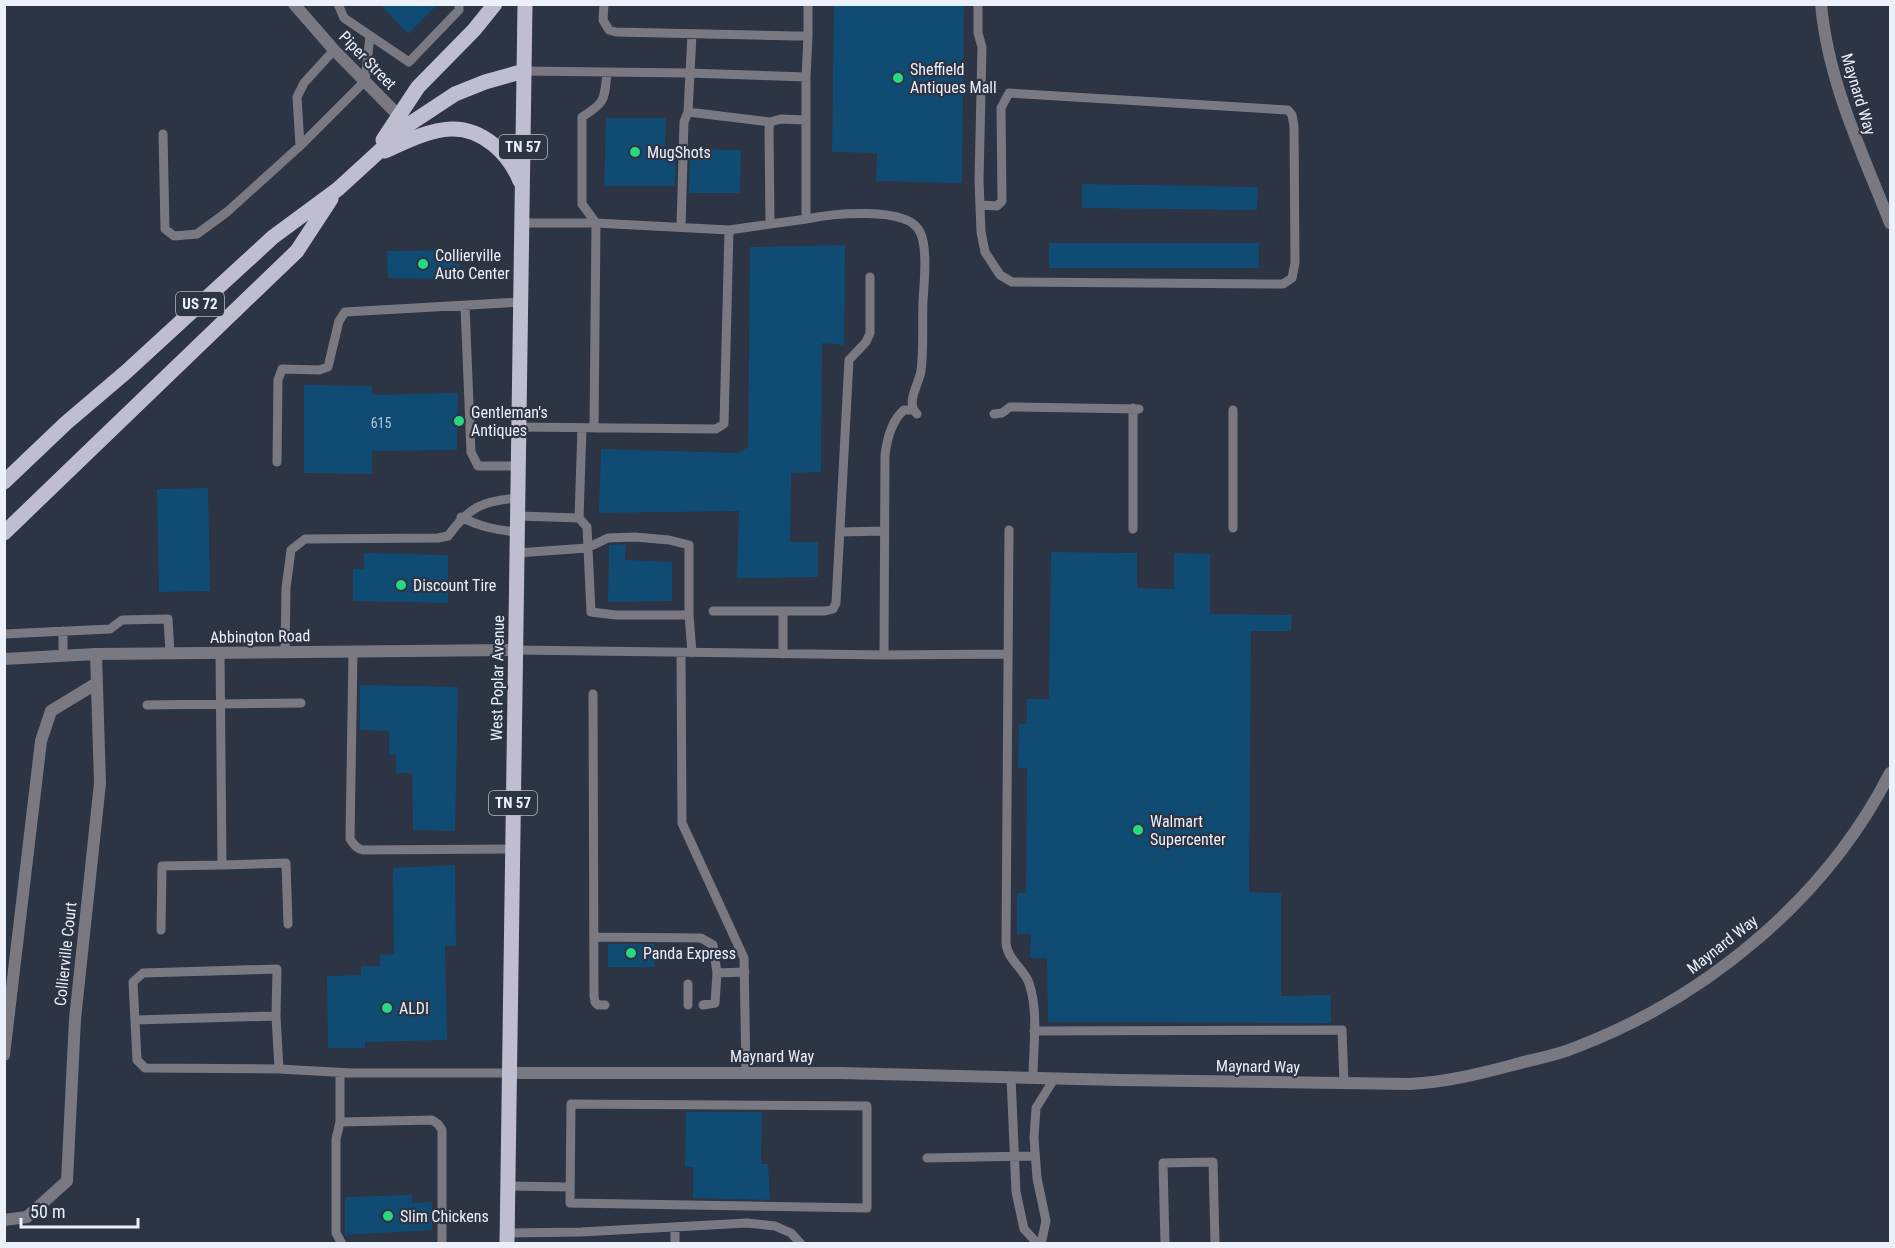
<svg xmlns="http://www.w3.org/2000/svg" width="1895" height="1248" font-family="'Roboto Condensed',sans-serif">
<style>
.building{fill:#104b73}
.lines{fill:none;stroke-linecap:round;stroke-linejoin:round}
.service{stroke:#7a7982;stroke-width:9}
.minor{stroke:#7a7982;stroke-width:12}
.primary{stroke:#bfbed0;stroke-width:15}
.poi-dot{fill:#28d885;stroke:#2d3444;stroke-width:2}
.labels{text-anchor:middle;stroke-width:4.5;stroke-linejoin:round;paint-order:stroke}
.number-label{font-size:14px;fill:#b4c7d9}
.shield{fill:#2d3444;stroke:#b2b8c4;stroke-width:1.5}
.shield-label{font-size:15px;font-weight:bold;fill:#ebf0fb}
.street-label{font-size:16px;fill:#ebf0fb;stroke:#2d3444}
.poi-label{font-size:16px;fill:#ebf0fb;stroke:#2d3444;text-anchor:start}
</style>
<rect width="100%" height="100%" fill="#2d3444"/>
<path class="building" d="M380,4H438L408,34Z
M834,4H964L962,183L876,181L877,153L832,152Z
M606,118H666L665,149H676L675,186H604Z
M690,149L741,150L740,193H689Z
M1082,184L1258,187L1257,210L1082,208Z
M1049,243H1259V268H1049Z
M845,245L844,345L822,343L821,472L791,473L790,542H818V577L737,578L739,511L599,513L601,449L738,453L748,447L750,247Z
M459,250L460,279L388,278L387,251Z
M304,385L372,386V395L458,393L457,450L372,451V474L304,473Z
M208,488L210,591L159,592L157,489Z
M626,544L625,560L672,562V601L608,602L609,545Z
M1051,552L1137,553V588L1174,589V553L1210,554V614L1292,615L1291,631H1251L1249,892L1281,893V996L1331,995V1023L1048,1022L1047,958H1030L1031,934H1017V893H1026L1027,768H1018L1019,724H1027V699H1049Z
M364,553L448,555V603L353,601V569H364Z
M360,685L458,687L455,831L413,830L412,773H396V755H389V731L360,730Z
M455,865L456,946H445L447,1040L365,1042V1048H328L327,976L361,975V966H380V955L394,954L393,868Z
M608,944H654V967H608Z
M686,1112H762L761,1164H768L770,1200L693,1198V1167H685Z
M412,1195V1203L432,1202V1230L345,1235V1197Z"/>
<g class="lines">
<path class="service" d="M338,4L344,18L409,62L459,10V4
M604,4L603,20L609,30L616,32L794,36H808V4
M978,4V33L982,47L979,181L981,232L985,252L1000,275L1012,282L1283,284L1292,278L1295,263L1294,126L1292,115L1288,110L1009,93L1001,108L1002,201L997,206L980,205
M524,71L689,73L806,77L808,36
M688,112L770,122
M163,134L165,229L174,236L197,234L227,212L300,146L365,81L370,36
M300,146L297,97L304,83L334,50
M806,219C830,214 908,205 920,232C928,248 924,283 923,301C922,324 924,348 921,371C919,384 905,403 917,414
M522,223H596L729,230L806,219V77
M770,224L769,130L770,122L781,119L806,120
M681,227L684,122L688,112L692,34
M465,306L471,452L478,466H518
M1133,408V529
M994,414L1002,413L1010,407L1139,409
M519,427L716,429L724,424L729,230
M582,428L579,518L587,527L591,612L616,615H689L692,653
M594,428L596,223L582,204V117C606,102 604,100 607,73
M277,462L278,380L282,369L319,370L328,367L339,321L345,312L521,302
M518,516L579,518
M461,517C480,527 497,530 517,532
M1233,528V410
M1009,530L1006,943C1007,959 1024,969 1029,983C1039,1012 1033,1048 1033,1078
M841,532L884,531
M517,553L587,548L608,538L635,537L669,540L689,545V615
M713,611H783
M63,631V656
M4,634L110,629L122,620L168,619L170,653
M515,650L884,655L1008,654
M285,652L286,588L291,550L305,539L438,538L448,536C469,507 482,501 518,498
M353,652L350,839C354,844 356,849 363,850L512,849
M220,653L222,865L286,863L288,924
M681,653L682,823L744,958L746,1073
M783,654V611H825L833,609L836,603L849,360L866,342L870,333V277
M884,655L885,455C887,439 891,421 904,410H913
M593,694L594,996L595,1002L598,1005H605
M147,705L301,703
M161,930L162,866L222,865
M594,937L701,938L713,945L717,973L745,972
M688,1005V984
M703,1005L715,1003L717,973
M135,1020L276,1016
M1034,1031L1342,1030L1344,1084
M279,1069L276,1016L277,969L143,973L133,982L137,1060L145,1068L279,1069L352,1073H509
M340,1073V1122L336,1139V1233L342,1244
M1011,1077L1016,1192L1024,1229L1038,1244
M571,1104L867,1106V1208L570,1203Z
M340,1122L432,1120L438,1124L442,1130V1244
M927,1158L1035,1156
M508,1186L570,1187
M507,1233L581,1232L747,1223L775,1226L791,1233L801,1244
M675,1244V1228
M1041,1244L1046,1221L1037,1178L1034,1138L1036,1108L1054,1079
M1165,1244L1163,1163L1213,1162L1215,1244"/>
<path class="minor" d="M294,4L334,50L404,121
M1821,4C1828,82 1862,152 1890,223
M4,659L96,654L515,650
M4,1055L41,741L51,711L97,683
M509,1073H841L1119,1080L1410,1084C1446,1082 1479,1074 1513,1065C1533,1059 1555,1056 1574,1048C1706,998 1826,899 1890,773
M4,1220L27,1217L67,1181L75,1019L100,783L96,654"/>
<path class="primary" d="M383,140L418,87L474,30L495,4
M385,151C405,142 428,130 451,129C483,128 509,154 520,181
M4,482L66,423L126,372L273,237L338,189L408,125L455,94L485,82L524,71
M4,533L297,251L331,199
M507,1244L525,4"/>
</g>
<g class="poi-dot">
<circle cx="898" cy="78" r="6"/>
<circle cx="635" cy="152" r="6"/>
<circle cx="423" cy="264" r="6"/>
<circle cx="459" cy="421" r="6"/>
<circle cx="401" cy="585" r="6"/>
<circle cx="1138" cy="830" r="6"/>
<circle cx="631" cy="953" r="6"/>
<circle cx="387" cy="1008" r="6"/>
<circle cx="388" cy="1216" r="6"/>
</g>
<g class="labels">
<g class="number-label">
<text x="381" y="428">615</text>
</g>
<g class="shield">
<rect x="499" y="135" width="48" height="24" rx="4.5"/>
<rect x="176" y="292" width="48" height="24" rx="4.5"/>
<rect x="489" y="791" width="48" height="24" rx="4.5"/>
</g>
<g class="shield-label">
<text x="523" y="152">TN 57</text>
<text x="200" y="309">US 72</text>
<text x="513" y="808">TN 57</text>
</g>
<g class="street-label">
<text transform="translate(368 60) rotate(46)" y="6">Piper Street</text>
<text transform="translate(1859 94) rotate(73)" y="6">Maynard Way</text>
<text transform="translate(260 636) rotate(-1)" y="6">Abbington Road</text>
<text transform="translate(497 678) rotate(-89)" y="6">West Poplar Avenue</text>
<text transform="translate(1722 944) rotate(-38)" y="6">Maynard Way</text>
<text transform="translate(65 954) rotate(-84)" y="6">Collierville Court</text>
<text x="772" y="1062">Maynard Way</text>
<text transform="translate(1258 1066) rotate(1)" y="6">Maynard Way</text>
</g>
<g class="poi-label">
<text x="910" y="75">Sheffield<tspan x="910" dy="18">Antiques Mall</tspan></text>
<text x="647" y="158">MugShots</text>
<text x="435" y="261">Collierville<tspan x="435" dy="18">Auto Center</tspan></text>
<text x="471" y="418">Gentleman's<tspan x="471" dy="18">Antiques</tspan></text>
<text x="413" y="591">Discount Tire</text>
<text x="1150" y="827">Walmart<tspan x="1150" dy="18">Supercenter</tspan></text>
<text x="643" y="959">Panda Express</text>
<text x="399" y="1014">ALDI</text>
<text x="400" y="1222">Slim Chickens</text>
</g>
</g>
<rect width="1895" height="1248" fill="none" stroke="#ebf0fb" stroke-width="12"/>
<path d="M21 1218v9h117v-9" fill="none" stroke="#ebf0fb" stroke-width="3"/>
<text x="30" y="1218" font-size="18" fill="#ebf0fb" stroke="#2d3444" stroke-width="4.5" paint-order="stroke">50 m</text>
</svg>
